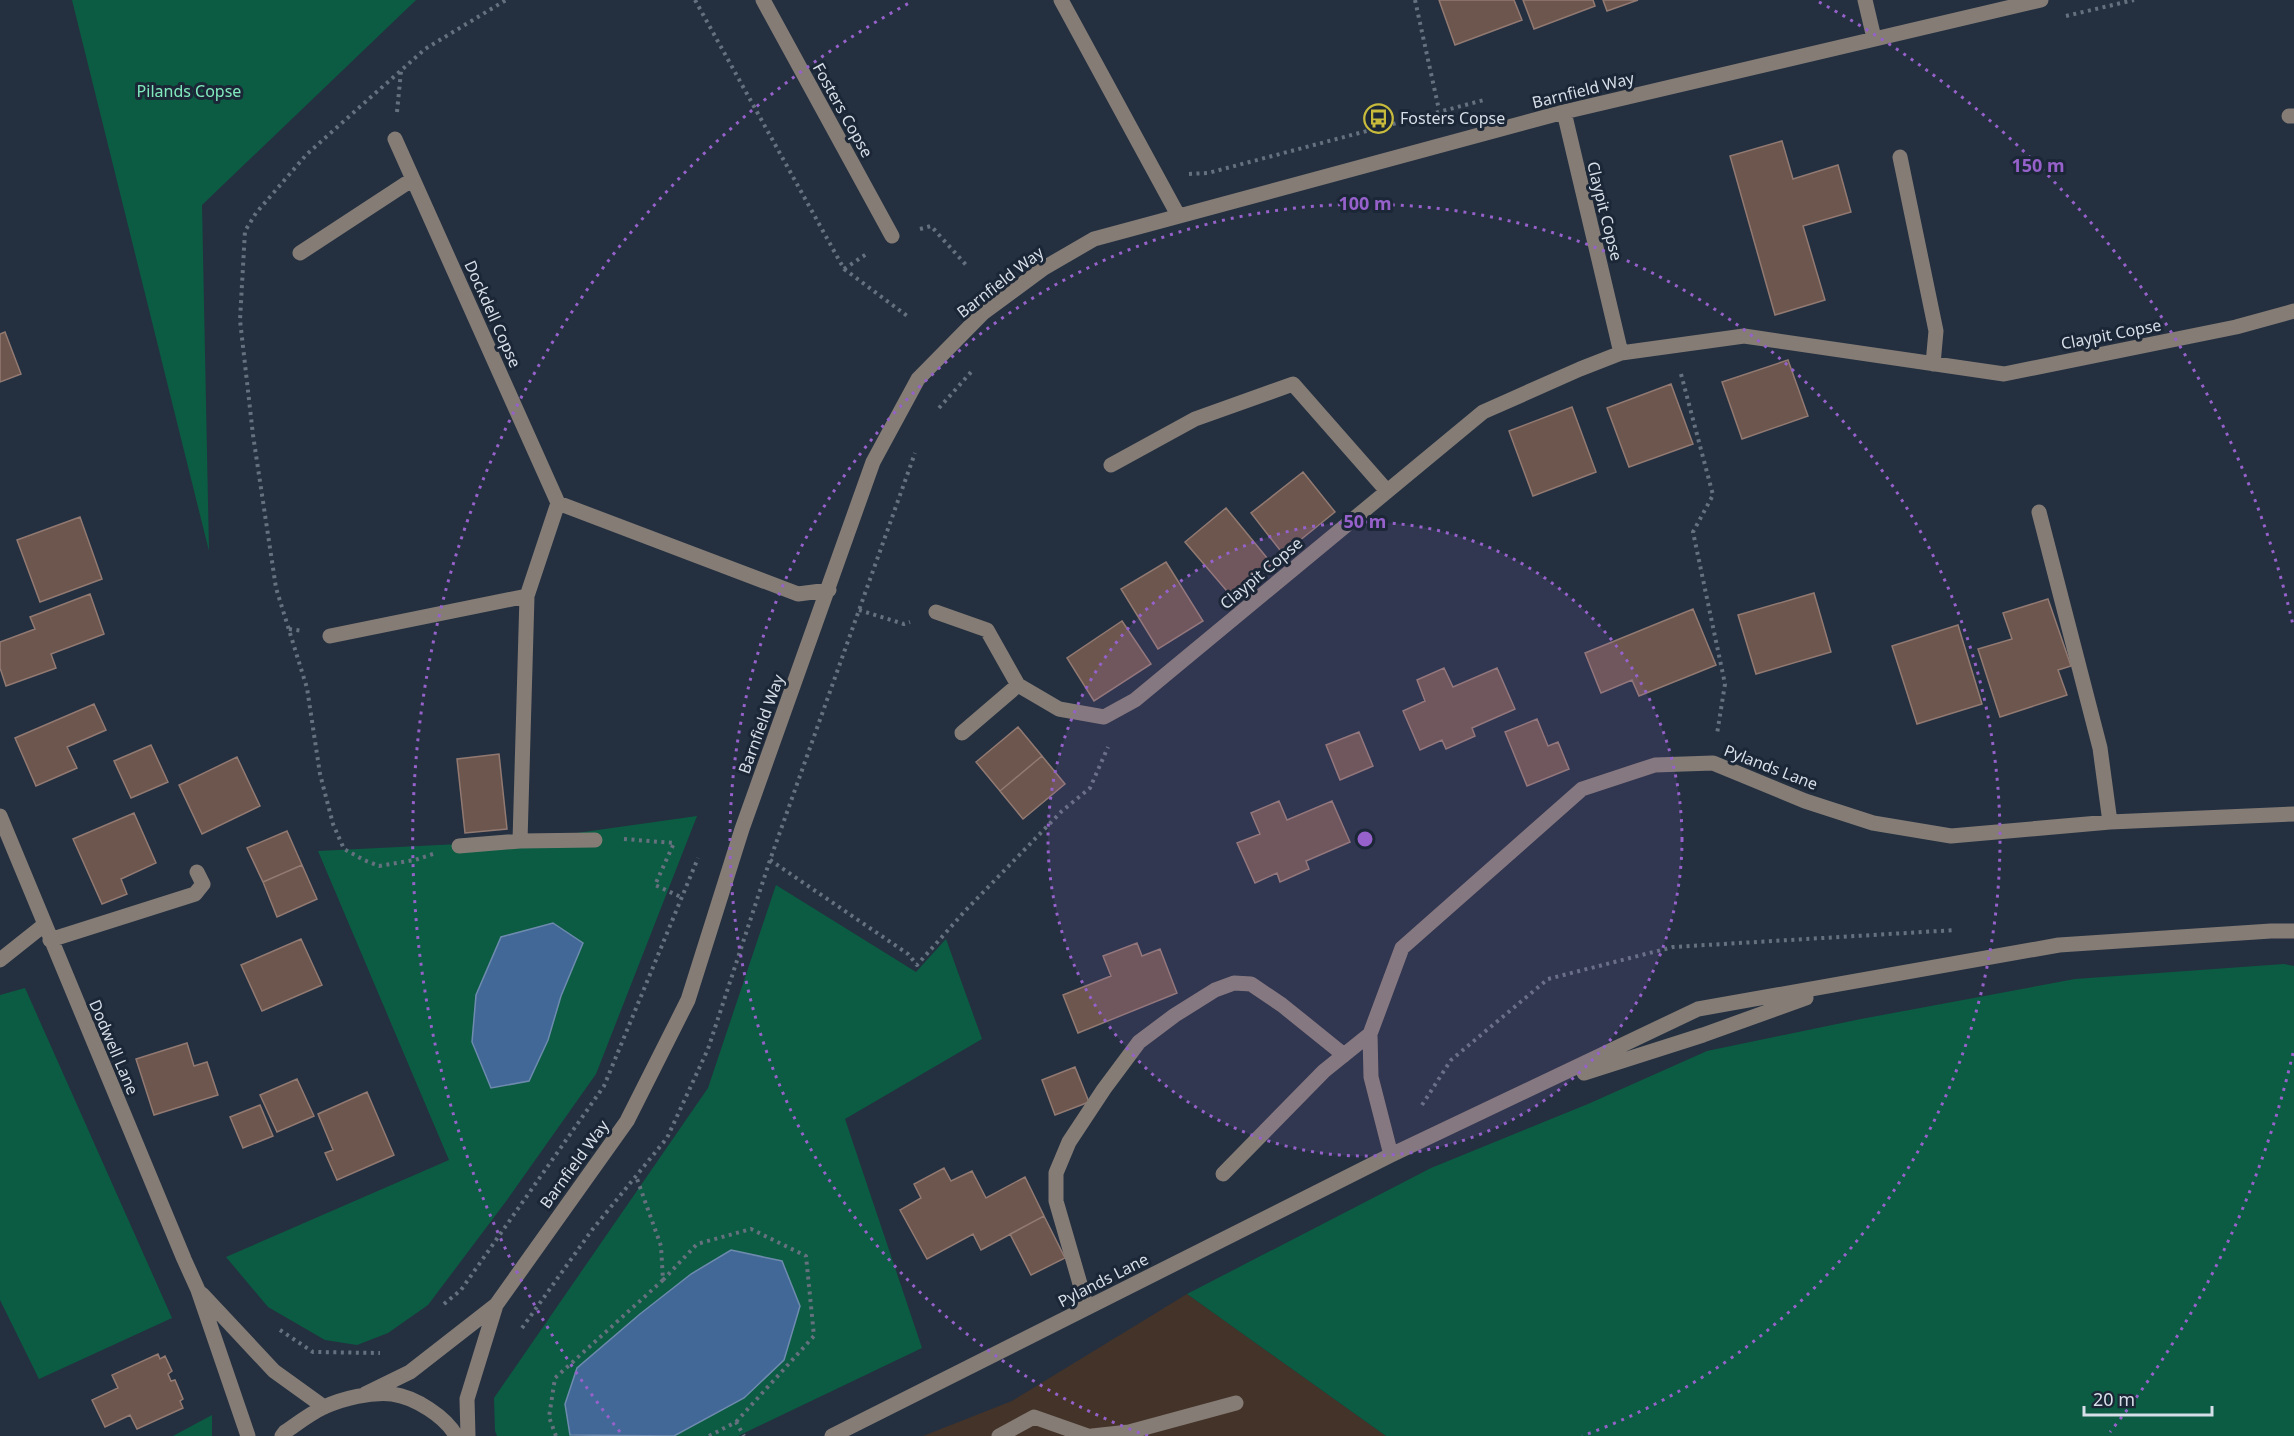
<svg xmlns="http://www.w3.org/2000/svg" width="2294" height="1436" font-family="'Noto Sans',sans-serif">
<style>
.commercial{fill:#443328}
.green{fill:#0b5c42}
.water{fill:#416897;stroke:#6e8baf;stroke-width:1.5}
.building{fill:#6c564e;stroke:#927a72;stroke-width:1.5}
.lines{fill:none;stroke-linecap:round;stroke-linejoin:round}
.path{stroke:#66717f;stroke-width:4;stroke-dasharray:3 4.5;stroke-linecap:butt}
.minor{stroke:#857c76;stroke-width:15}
.ring{fill:none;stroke:#9661cb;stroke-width:3;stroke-dasharray:3 6}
.labels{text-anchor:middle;stroke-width:6;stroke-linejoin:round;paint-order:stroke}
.street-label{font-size:16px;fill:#d6dee8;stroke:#1b2636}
.park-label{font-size:16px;fill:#80e9bd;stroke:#1b2636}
.poi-label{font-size:16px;fill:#d6dee8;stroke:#1b2636;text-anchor:start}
.centre{fill:#9661cb;stroke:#1b2636;stroke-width:3}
.ring-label{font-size:18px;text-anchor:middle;font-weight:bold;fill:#9661cb;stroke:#1b2636;stroke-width:6;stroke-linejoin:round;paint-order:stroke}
</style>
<rect width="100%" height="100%" fill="#243040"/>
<path class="commercial" d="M1187,1294L1386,1436H923L1012,1401Z"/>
<path class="green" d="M72,0H416L202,205L209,551Z
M697,816L596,1074L507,1200L428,1305L388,1333L357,1345L325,1340L268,1307L226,1257L449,1160L318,851L520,841Z
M776,885L916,972L946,939L982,1039L845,1119L922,1348L738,1436H674L744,1398L784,1360L800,1306L731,1250C675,1284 627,1325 577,1368L571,1436H497L495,1431L494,1398L708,1088Z
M2284,964L2294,966V1436H1386L1187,1294L1431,1168L1588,1104L1707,1051L1861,1019L2075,979Z
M25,988L172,1318L39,1379L0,1300V995Z
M212,1415V1436H173Z"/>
<path class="water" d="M553,923L583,943L561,996L548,1040L529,1081L491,1088L472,1042L476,995L501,937Z
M731,1250L782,1261L800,1306L784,1360L744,1398L674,1436L570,1435L565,1404L577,1368L640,1314L691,1274Z"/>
<path class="building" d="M1439,0H1514L1522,20L1455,45Z
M1523,0H1593L1595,6L1534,29Z
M1603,0H1638L1607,11Z
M1782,141L1793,179L1838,165L1851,212L1803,226L1825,300L1775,315L1730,156Z
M5,332L21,374L0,382V334Z
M1788,360L1808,416L1742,439L1722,382Z
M1671,384L1693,444L1629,467L1607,408Z
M1572,407L1596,472L1533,496L1509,431Z
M1303,472L1335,512L1283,554L1251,513Z
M1226,508L1272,564L1232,597L1185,542Z
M80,517L102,579L40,602L17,540Z
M1166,562L1203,621L1158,649L1121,589Z
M1814,593L1831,652L1756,674L1738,615Z
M90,594L104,634L51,654L56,668L6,686L0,668V642L35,629L30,617Z
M2048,599L2071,666L2058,670L2067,695L2000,717L1978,649L2012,639L2003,613Z
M1693,609L1716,665L1639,696L1632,680L1601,693L1585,653Z
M1122,621L1151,664L1094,701L1067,658Z
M1958,625L1982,704L1917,724L1892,646Z
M1444,668L1453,687L1497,668L1515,709L1472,728L1475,736L1446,749L1442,740L1420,750L1403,711L1425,701L1417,680Z
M94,704L106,730L67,747L77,768L36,786L15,738Z
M1537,719L1548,746L1558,742L1569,769L1527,786L1505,732Z
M1018,727L1042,756L1000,791L976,762Z
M1359,732L1373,766L1340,780L1326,745Z
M151,745L168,782L131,798L114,761Z
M499,754L507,829L465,833L457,759Z
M1042,756L1065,784L1023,819L1000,791Z
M237,757L260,806L202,834L179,785Z
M1279,801L1287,820L1332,801L1350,842L1306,861L1309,869L1280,882L1277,873L1255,883L1237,843L1260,834L1251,813Z
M134,813L156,863L121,879L127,894L102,904L73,839Z
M287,831L302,865L263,882L247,848Z
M302,865L317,899L277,917L263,882Z
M301,939L322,985L262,1011L241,965Z
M1137,943L1142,956L1160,949L1177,993L1078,1033L1063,995L1111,976L1103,956Z
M187,1043L194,1066L207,1062L218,1095L154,1115L136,1059Z
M1075,1067L1089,1102L1055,1115L1042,1080Z
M297,1079L314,1116L277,1132L260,1095Z
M367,1092L394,1155L337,1180L325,1153L333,1150L318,1114Z
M260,1105L273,1136L243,1148L230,1117Z
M944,1168L951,1181L972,1171L986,1198L1025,1177L1044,1216L981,1250L973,1234L927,1259L900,1210L921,1198L914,1184Z
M1044,1216L1065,1258L1031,1275L1010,1234Z
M158,1354L160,1359L165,1356L172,1371L168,1374L171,1381L175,1380L183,1399L180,1401L183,1408L137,1429L130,1415L105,1427L92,1400L118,1388L112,1375Z"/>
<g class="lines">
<path class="path" d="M695,0L844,269L910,318
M1415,0L1439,110
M2066,16L2134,0
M397,112L401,71
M1189,174L1208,173L1484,100
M920,229L931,226L967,266
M844,269L868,253
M1681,374L1713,495L1693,532L1725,684L1717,734
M939,408L972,371
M859,610L904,624L910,622
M289,629L303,631
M624,839L674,843L655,885L683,898
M433,854L415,860L379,866L364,860L344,849L333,824L320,774L307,688L276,588L253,435L240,320L245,231L256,213L307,154L425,49L506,0
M770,860L908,954L917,965L965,911L1062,811L1090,788L1108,747
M1422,1105L1451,1060L1548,979L1673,947L1956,930
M663,1280L697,1244L751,1229L806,1256L814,1336L736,1422
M444,1304L461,1290L604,1086L698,858
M522,1328L592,1230L667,1138L708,1049L770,860L915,453
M280,1330L313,1352L380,1353
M556,1436L549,1417L555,1378L663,1280L661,1246L636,1176
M709,1436L736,1422L744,1436"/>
<path class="minor" d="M763,0L892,236
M1061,0L1178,215
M1865,0L1874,38
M1564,112L1621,353
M2289,116H2294
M395,139L558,503L527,596L520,841
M1900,157L1936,331L1933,364
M300,253L413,179
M1111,465L1195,419L1293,384L1387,491
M558,503L798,594L829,590
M2039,512L2100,748L2110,822
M936,612L987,630L1018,685L1059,709L1104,717L1135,700L1483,412L1580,369L1621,353L1744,336L2004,374L2236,327L2294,311
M330,636L527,596
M962,733L1018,685
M0,816L184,1259L198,1290L248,1436
M459,846L520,841L595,840
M50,940L195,894L203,884L197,872
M0,960L44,925
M1584,1073L1703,1035L1806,998
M1391,1155L1371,1077L1370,1034L1402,948L1582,789L1655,765L1713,763L1805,801L1873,823L1951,836L2110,822L2294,814
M1223,1174L1324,1071L1370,1034
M202,1294L274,1371L324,1407
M1087,1308L1056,1201V1173L1069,1142L1104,1089L1139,1042L1175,1015L1215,990L1234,983L1251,984L1282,1005L1344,1055
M365,1394L410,1372L496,1305L627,1121L688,1000L742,829L873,462L918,379L983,313L1044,268L1094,239L1564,112L2041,0
M282,1436L285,1432C298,1423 311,1413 324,1407C344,1398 370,1392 392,1394C415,1397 446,1417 456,1436
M468,1436L467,1399L496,1305
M832,1436L1391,1155L1698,1009L2059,945L2271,931H2294
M999,1436L1034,1417L1088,1436
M1092,1436L1129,1432L1236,1403"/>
</g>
<circle cx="1365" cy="839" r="317" fill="#9661cb" fill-opacity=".12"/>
<g class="ring">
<circle cx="1365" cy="839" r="317"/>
<path d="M1148 1436A635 635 0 1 1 1582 1436"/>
<path d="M2293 1053A952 952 0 0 1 2110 1432M620 1432A952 952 0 0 1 911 2M1819 2A952 952 0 0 1 2293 625"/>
</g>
<defs>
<symbol id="bus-ring" viewBox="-11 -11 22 22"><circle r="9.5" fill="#1b2636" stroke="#c8bb3b" stroke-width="1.5"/><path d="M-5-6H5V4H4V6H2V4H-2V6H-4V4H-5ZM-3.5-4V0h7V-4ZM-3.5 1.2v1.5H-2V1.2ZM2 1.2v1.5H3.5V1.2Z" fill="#c8bb3b"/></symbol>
</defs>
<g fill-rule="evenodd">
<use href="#bus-ring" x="1362" y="102" width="33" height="33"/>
</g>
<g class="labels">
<g class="street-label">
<text transform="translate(1583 90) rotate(-14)" y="6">Barnfield Way</text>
<text transform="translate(843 110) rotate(61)" y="6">Fosters Copse</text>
<text transform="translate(1605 211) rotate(76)" y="6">Claypit Copse</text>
<text transform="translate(1000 282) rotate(-38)" y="6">Barnfield Way</text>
<text transform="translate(493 314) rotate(66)" y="6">Dockdell Copse</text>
<text transform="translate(2111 334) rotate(-11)" y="6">Claypit Copse</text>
<text transform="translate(1261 573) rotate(-40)" y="6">Claypit Copse</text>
<text transform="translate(761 724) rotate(-70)" y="6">Barnfield Way</text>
<text transform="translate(1771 767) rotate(21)" y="6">Pylands Lane</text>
<text transform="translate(114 1047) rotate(67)" y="6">Dodwell Lane</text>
<text transform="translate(574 1164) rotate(-54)" y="6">Barnfield Way</text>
<text transform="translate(1103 1280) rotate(-27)" y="6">Pylands Lane</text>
</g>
<g class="park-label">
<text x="189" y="97">Pilands Copse</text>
</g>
<g class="poi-label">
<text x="1400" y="124">Fosters Copse</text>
</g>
</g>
<circle cx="1365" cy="839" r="9" class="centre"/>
<g class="ring-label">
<text x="2038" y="172">150 m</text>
<text x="1365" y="210">100 m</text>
<text x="1365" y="528">50 m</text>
</g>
<path d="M2084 1406v9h128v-9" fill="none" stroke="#d6dee8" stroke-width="3"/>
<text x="2093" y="1406" font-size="18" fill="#d6dee8" stroke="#1b2636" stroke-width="4.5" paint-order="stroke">20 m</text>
</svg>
